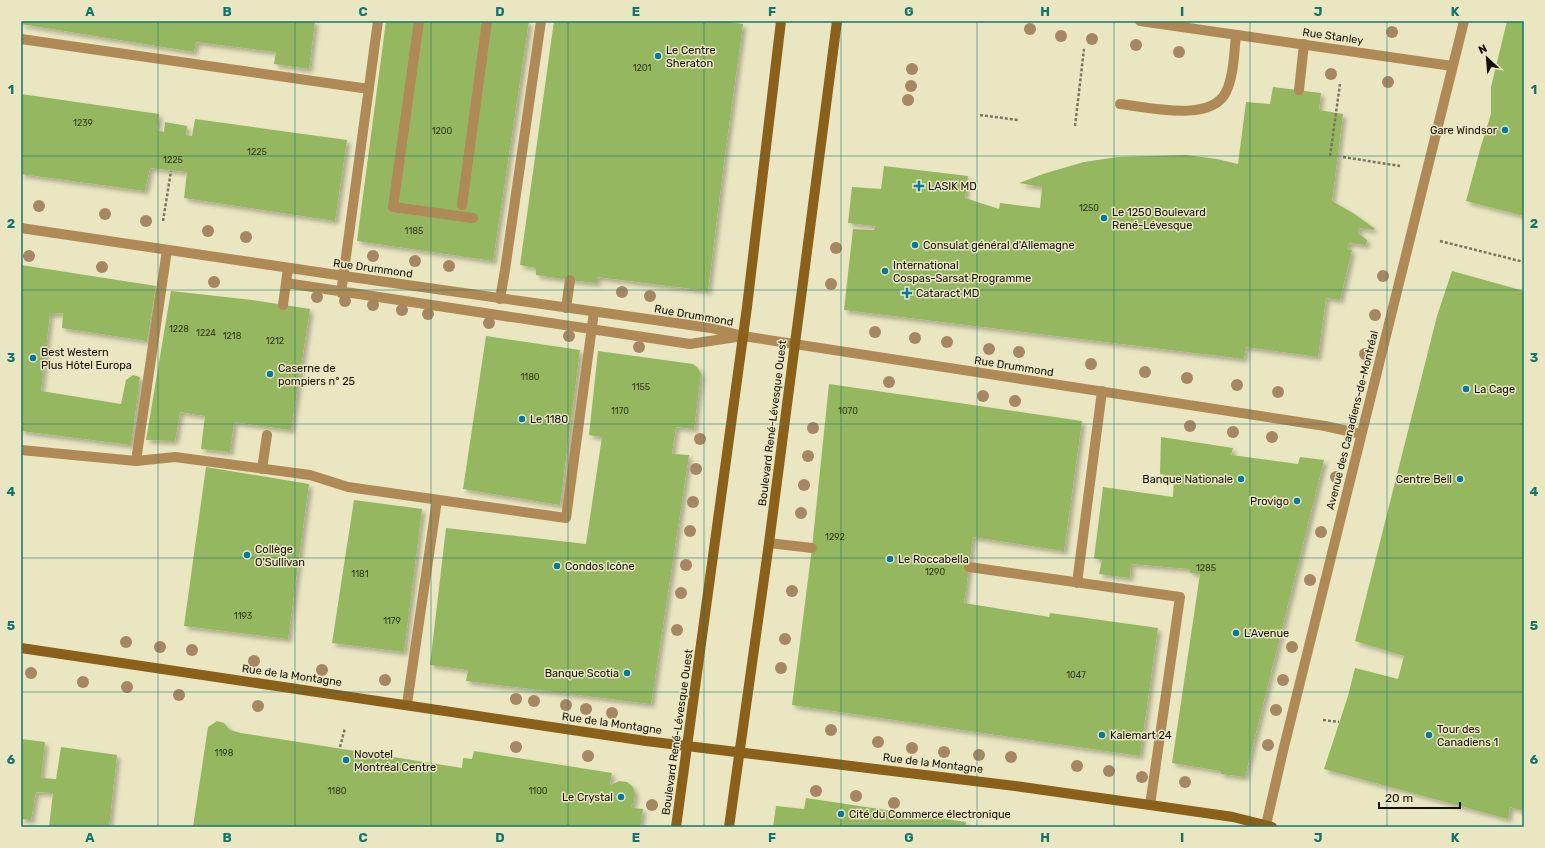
<svg xmlns="http://www.w3.org/2000/svg" width="1545" height="848" font-family="Rubik,sans-serif">
<style>
.building{fill:#95b75e;filter:url(#shadow)}
.lines{fill:none;stroke-linecap:round;stroke-linejoin:round}
.path{stroke:#7a7760;stroke-width:2.5;stroke-dasharray:3 2;stroke-linecap:butt}
.lane{stroke:#af8a56;stroke-width:10}
.street{stroke:#af8a56;stroke-width:10}
.secondary{stroke:#8b601a;stroke-width:10}
.tree{fill:#a78663}
.grid{fill:none;stroke:#0f766e;stroke-width:1;stroke-opacity:0.55}
.poi-dot{fill:#047aa2;stroke:#ebe6c2;stroke-width:1.5}
.labels{text-anchor:middle;stroke-width:3;stroke-linejoin:round;paint-order:stroke}
.number-label{font-size:9px;fill:#343a1b}
.street-label{font-size:11px;fill:#131105;stroke:#ebe6c2}
.poi-label{font-size:11px;fill:#131105;stroke:#ebe6c2;text-anchor:start}
.neatline{fill:none;stroke:#0f766e;stroke-width:1.5}
.grid-label{font-size:13px;text-anchor:middle;font-weight:bold;fill:#0f766e}
</style>
<defs>
<filter id="shadow"><feDropShadow dx="3.5" dy="3.5" stdDeviation="2" flood-color="#0004"/></filter>
</defs>
<rect width="100%" height="100%" fill="#ebe6c2"/>
<path class="building" d="M21,21H315L309,69L274,64L276,52L196,42L194,52L21,24Z
M386,21H529L493,261L357,241Z
M554,21H721L743,24L724,162L708,291L597,277V283L570,280L536,275V268L520,265Z
M1507,21H1524V216L1466,201L1481,146L1491,114V87Z
M1273,87L1321,93L1319,110L1343,114L1332,201L1353,213L1374,228V230L1359,228L1358,233L1367,240L1366,245L1349,243L1347,249L1352,250L1340,300L1326,298L1318,357L1246,347L1244,359L844,310L853,229L874,230L875,226L848,223L852,187L881,189L884,166L968,176L965,198L999,209L1000,203L1040,208L1042,187L1019,183L1046,173L1084,162L1118,157L1186,155L1217,159L1238,164L1246,102L1270,104Z
M21,94L159,114L157,130L164,132L165,122L187,126L186,135L192,136L195,119L347,140L335,221L184,198L187,172L150,168L145,191L21,174Z
M21,265L156,286L147,341L62,328L63,313L50,314L41,391L121,404L126,380L133,375L140,377L131,445L21,431Z
M1452,271L1524,291V811L1510,807L1508,819L1324,769L1348,696L1355,668L1398,679L1404,656L1355,641L1437,316Z
M171,291L252,300L310,309L291,430L234,422L230,452L201,449L205,416L180,412L175,441L146,440Z
M486,336L580,350L560,505L463,489Z
M598,351L693,364L697,367L701,374L694,429L676,427L672,454L689,455L651,704L466,681L468,670L430,665L446,528L586,544L602,437L589,435Z
M829,384L1082,421L1064,551L973,537L964,603L1049,617L1050,613L1158,628L1140,756L792,705L812,548Z
M1161,437L1233,448L1231,455L1298,464L1300,457L1324,460L1245,777L1221,774V771L1172,763L1200,574L1190,573V569L1131,564L1130,578L1099,574L1102,560L1094,558L1103,487L1173,497L1174,476L1160,474Z
M206,467L309,484L288,639L184,626Z
M354,500L422,509L404,652L332,643Z
M217,721L224,723L230,730L241,733L462,768L463,758L472,759L474,751L612,773L610,784L611,785L619,781L627,782L633,787L635,794L634,802L631,806L633,808L643,809L640,827H193L208,727Z
M21,739L45,742L41,778L56,779L61,747L117,755L109,827H49L53,793L36,792L31,820L21,819Z
M806,798L966,822L965,827H773L776,806L804,809Z"/>
<g class="lines">
<path class="path" d="M980,115L1018,120
M1075,126L1084,49
M1330,156L1340,84
M1343,157L1400,166
M163,221L171,171
M1440,241L1524,262
M1323,720L1339,722
M340,747L345,728"/>
<path class="lane" d="M419,21L393,207L473,218
M21,39L369,89
M1299,90L1304,44
M1120,104C1148,107 1211,123 1226,92C1234,75 1234,53 1236,35
M462,205L487,21
M286,283L690,344L743,336
M341,293L378,21
M500,299L505,270L541,21
M283,305L288,268
M566,308L570,280
M21,450L136,461L175,457L310,475L348,487L566,518L594,312
M136,461L167,250
M262,469L267,435
M769,543L812,548
M969,567L1180,597L1150,805
M1077,583L1102,391
M407,704L437,500"/>
<path class="street" d="M1140,21L1452,66
M21,228L344,276L711,328L743,336L1325,426L1361,434
M1266,825L1283,751L1464,21"/>
<path class="secondary" d="M21,648L646,741L1015,786L1150,805L1233,817L1272,827
M676,827L747,307L781,21
M729,827L769,543L837,21"/>
</g>
<g class="tree">
<circle cx="1030" cy="29" r="6"/>
<circle cx="1392" cy="32" r="6"/>
<circle cx="1061" cy="36" r="6"/>
<circle cx="1092" cy="39" r="6"/>
<circle cx="1136" cy="45" r="6"/>
<circle cx="1179" cy="52" r="6"/>
<circle cx="912" cy="69" r="6"/>
<circle cx="1331" cy="74" r="6"/>
<circle cx="1388" cy="82" r="6"/>
<circle cx="911" cy="86" r="6"/>
<circle cx="908" cy="100" r="6"/>
<circle cx="39" cy="206" r="6"/>
<circle cx="105" cy="214" r="6"/>
<circle cx="146" cy="221" r="6"/>
<circle cx="208" cy="231" r="6"/>
<circle cx="246" cy="237" r="6"/>
<circle cx="836" cy="248" r="6"/>
<circle cx="29" cy="256" r="6"/>
<circle cx="373" cy="256" r="6"/>
<circle cx="415" cy="261" r="6"/>
<circle cx="449" cy="266" r="6"/>
<circle cx="102" cy="267" r="6"/>
<circle cx="1383" cy="276" r="6"/>
<circle cx="214" cy="282" r="6"/>
<circle cx="831" cy="284" r="6"/>
<circle cx="622" cy="292" r="6"/>
<circle cx="650" cy="296" r="6"/>
<circle cx="317" cy="297" r="6"/>
<circle cx="345" cy="301" r="6"/>
<circle cx="373" cy="305" r="6"/>
<circle cx="402" cy="310" r="6"/>
<circle cx="428" cy="314" r="6"/>
<circle cx="1375" cy="315" r="6"/>
<circle cx="489" cy="323" r="6"/>
<circle cx="875" cy="332" r="6"/>
<circle cx="569" cy="336" r="6"/>
<circle cx="915" cy="338" r="6"/>
<circle cx="947" cy="342" r="6"/>
<circle cx="639" cy="347" r="6"/>
<circle cx="989" cy="349" r="6"/>
<circle cx="1019" cy="352" r="6"/>
<circle cx="1365" cy="354" r="6"/>
<circle cx="1091" cy="364" r="6"/>
<circle cx="1145" cy="372" r="6"/>
<circle cx="1187" cy="378" r="6"/>
<circle cx="889" cy="382" r="6"/>
<circle cx="1237" cy="385" r="6"/>
<circle cx="1278" cy="392" r="6"/>
<circle cx="983" cy="396" r="6"/>
<circle cx="1015" cy="401" r="6"/>
<circle cx="1190" cy="426" r="6"/>
<circle cx="813" cy="428" r="6"/>
<circle cx="1233" cy="432" r="6"/>
<circle cx="1272" cy="437" r="6"/>
<circle cx="700" cy="439" r="6"/>
<circle cx="808" cy="456" r="6"/>
<circle cx="696" cy="469" r="6"/>
<circle cx="1336" cy="477" r="6"/>
<circle cx="804" cy="485" r="6"/>
<circle cx="693" cy="502" r="6"/>
<circle cx="801" cy="513" r="6"/>
<circle cx="690" cy="531" r="6"/>
<circle cx="1321" cy="532" r="6"/>
<circle cx="686" cy="565" r="6"/>
<circle cx="1310" cy="580" r="6"/>
<circle cx="792" cy="591" r="6"/>
<circle cx="681" cy="593" r="6"/>
<circle cx="677" cy="630" r="6"/>
<circle cx="785" cy="639" r="6"/>
<circle cx="126" cy="642" r="6"/>
<circle cx="160" cy="647" r="6"/>
<circle cx="1292" cy="647" r="6"/>
<circle cx="192" cy="650" r="6"/>
<circle cx="254" cy="661" r="6"/>
<circle cx="781" cy="668" r="6"/>
<circle cx="322" cy="670" r="6"/>
<circle cx="31" cy="673" r="6"/>
<circle cx="385" cy="680" r="6"/>
<circle cx="1283" cy="680" r="6"/>
<circle cx="83" cy="682" r="6"/>
<circle cx="127" cy="687" r="6"/>
<circle cx="179" cy="695" r="6"/>
<circle cx="516" cy="699" r="6"/>
<circle cx="534" cy="701" r="6"/>
<circle cx="566" cy="705" r="6"/>
<circle cx="258" cy="706" r="6"/>
<circle cx="586" cy="709" r="6"/>
<circle cx="1276" cy="710" r="6"/>
<circle cx="612" cy="713" r="6"/>
<circle cx="831" cy="730" r="6"/>
<circle cx="878" cy="742" r="6"/>
<circle cx="1268" cy="745" r="6"/>
<circle cx="516" cy="747" r="6"/>
<circle cx="912" cy="748" r="6"/>
<circle cx="944" cy="752" r="6"/>
<circle cx="979" cy="755" r="6"/>
<circle cx="588" cy="756" r="6"/>
<circle cx="1011" cy="757" r="6"/>
<circle cx="1077" cy="766" r="6"/>
<circle cx="1109" cy="771" r="6"/>
<circle cx="1142" cy="777" r="6"/>
<circle cx="1185" cy="782" r="6"/>
<circle cx="816" cy="791" r="6"/>
<circle cx="856" cy="796" r="6"/>
<circle cx="894" cy="803" r="6"/>
<circle cx="652" cy="805" r="6"/>
</g>
<path class="grid" d="M158,21V827M295,21V827M431,21V827M568,21V827M704,21V827M841,21V827M977,21V827M1114,21V827M1250,21V827M1387,21V827M21,156H1524M21,290H1524M21,424H1524M21,558H1524M21,692H1524"/>
<g class="poi-dot">
<circle cx="658" cy="56" r="4"/>
<circle cx="1505" cy="130" r="4"/>
<path d="M917 180h4v4h4v4h-4v4h-4v-4h-4v-4h4z"/>
<circle cx="1104" cy="218" r="4"/>
<circle cx="915" cy="245" r="4"/>
<circle cx="885" cy="271" r="4"/>
<path d="M905 287h4v4h4v4h-4v4h-4v-4h-4v-4h4z"/>
<circle cx="33" cy="358" r="4"/>
<circle cx="270" cy="374" r="4"/>
<circle cx="1466" cy="389" r="4"/>
<circle cx="522" cy="419" r="4"/>
<circle cx="1241" cy="479" r="4"/>
<circle cx="1460" cy="479" r="4"/>
<circle cx="1297" cy="501" r="4"/>
<circle cx="247" cy="555" r="4"/>
<circle cx="890" cy="559" r="4"/>
<circle cx="557" cy="566" r="4"/>
<circle cx="1236" cy="633" r="4"/>
<circle cx="627" cy="673" r="4"/>
<circle cx="1102" cy="735" r="4"/>
<circle cx="1429" cy="735" r="4"/>
<circle cx="346" cy="760" r="4"/>
<circle cx="621" cy="797" r="4"/>
<circle cx="841" cy="814" r="4"/>
</g>
<g class="labels">
<g class="number-label">
<text x="642" y="71">1201</text>
<text x="83" y="126">1239</text>
<text x="442" y="134">1200</text>
<text x="257" y="155">1225</text>
<text x="173" y="163">1225</text>
<text x="1089" y="211">1250</text>
<text x="414" y="234">1185</text>
<text x="179" y="332">1228</text>
<text x="206" y="336">1224</text>
<text x="232" y="339">1218</text>
<text x="275" y="344">1212</text>
<text x="530" y="380">1180</text>
<text x="641" y="390">1155</text>
<text x="620" y="414">1170</text>
<text x="848" y="414">1070</text>
<text x="835" y="540">1292</text>
<text x="1206" y="571">1285</text>
<text x="935" y="575">1290</text>
<text x="360" y="577">1181</text>
<text x="243" y="619">1193</text>
<text x="392" y="624">1179</text>
<text x="1076" y="678">1047</text>
<text x="224" y="756">1198</text>
<text x="337" y="794">1180</text>
<text x="538" y="794">1100</text>
</g>
<g class="street-label">
<text transform="translate(1333 36) rotate(8)" y="4">Rue Stanley</text>
<text transform="translate(373 268) rotate(8)" y="4">Rue Drummond</text>
<text transform="translate(694 315) rotate(10)" y="4">Rue Drummond</text>
<text transform="translate(1014 366) rotate(9)" y="4">Rue Drummond</text>
<text transform="translate(1352 420) rotate(-76)" y="4">Avenue des Canadiens-de-Montréal</text>
<text transform="translate(772 423) rotate(-83)" y="4">Boulevard René-Lévesque Ouest</text>
<text transform="translate(292 675) rotate(8)" y="4">Rue de la Montagne</text>
<text transform="translate(612 723) rotate(8)" y="4">Rue de la Montagne</text>
<text transform="translate(677 732) rotate(-82)" y="4">Boulevard René-Lévesque Ouest</text>
<text transform="translate(933 763) rotate(7)" y="4">Rue de la Montagne</text>
</g>
<g class="poi-label">
<text x="666" y="54">Le Centre<tspan x="666" dy="13">Sheraton</tspan></text>
<text x="1497" y="134" text-anchor="end">Gare Windsor</text>
<text x="928" y="190">LASIK MD</text>
<text x="1112" y="216">Le 1250 Boulevard<tspan x="1112" dy="13">René-Lévesque</tspan></text>
<text x="923" y="249">Consulat général d'Allemagne</text>
<text x="893" y="269">International<tspan x="893" dy="13">Cospas-Sarsat Programme</tspan></text>
<text x="916" y="297">Cataract MD</text>
<text x="41" y="356">Best Western<tspan x="41" dy="13">Plus Hôtel Europa</tspan></text>
<text x="278" y="372">Caserne de<tspan x="278" dy="13">pompiers n° 25</tspan></text>
<text x="1474" y="393">La Cage</text>
<text x="530" y="423">Le 1180</text>
<text x="1233" y="483" text-anchor="end">Banque Nationale</text>
<text x="1452" y="483" text-anchor="end">Centre Bell</text>
<text x="1289" y="505" text-anchor="end">Provigo</text>
<text x="255" y="553">Collège<tspan x="255" dy="13">O'Sullivan</tspan></text>
<text x="898" y="563">Le Roccabella</text>
<text x="565" y="570">Condos Icône</text>
<text x="1244" y="637">L'Avenue</text>
<text x="619" y="677" text-anchor="end">Banque Scotia</text>
<text x="1437" y="733">Tour des<tspan x="1437" dy="13">Canadiens 1</tspan></text>
<text x="1110" y="739">Kalemart 24</text>
<text x="354" y="758">Novotel<tspan x="354" dy="13">Montréal Centre</tspan></text>
<text x="613" y="801" text-anchor="end">Le Crystal</text>
<text x="849" y="818">Cité du Commerce électronique</text>
</g>
</g>
<rect width="1545" height="848" fill="none" stroke="#ebe6c2" stroke-width="44"/>
<g transform="translate(1487 58) rotate(334)" stroke="#ebe6c2" stroke-width="3" paint-order="stroke">
<path d="M0-3L7 15L0 10L-7 15Z" fill="#131105"/>
<text y="-6" font-size="11" font-weight="bold" text-anchor="middle" fill="#131105">N</text>
</g>
<path d="M1379 802v6h81v-6" fill="none" stroke="#131105" stroke-width="2"/>
<text x="1385" y="802" font-size="12" fill="#131105" stroke="#ebe6c2" stroke-width="3" paint-order="stroke">20 m</text>
<rect x="22" y="22" width="1501" height="804" class="neatline"/>
<g class="grid-label">
<text x="90" y="16">A</text>
<text x="227" y="16">B</text>
<text x="363" y="16">C</text>
<text x="500" y="16">D</text>
<text x="636" y="16">E</text>
<text x="772" y="16">F</text>
<text x="909" y="16">G</text>
<text x="1045" y="16">H</text>
<text x="1182" y="16">I</text>
<text x="1318" y="16">J</text>
<text x="1455" y="16">K</text>
<text x="11" y="94">1</text>
<text x="1534" y="94">1</text>
<text x="11" y="228">2</text>
<text x="1534" y="228">2</text>
<text x="11" y="362">3</text>
<text x="1534" y="362">3</text>
<text x="11" y="496">4</text>
<text x="1534" y="496">4</text>
<text x="11" y="630">5</text>
<text x="1534" y="630">5</text>
<text x="11" y="764">6</text>
<text x="1534" y="764">6</text>
<text x="90" y="842">A</text>
<text x="227" y="842">B</text>
<text x="363" y="842">C</text>
<text x="500" y="842">D</text>
<text x="636" y="842">E</text>
<text x="772" y="842">F</text>
<text x="909" y="842">G</text>
<text x="1045" y="842">H</text>
<text x="1182" y="842">I</text>
<text x="1318" y="842">J</text>
<text x="1455" y="842">K</text>
</g>
</svg>
